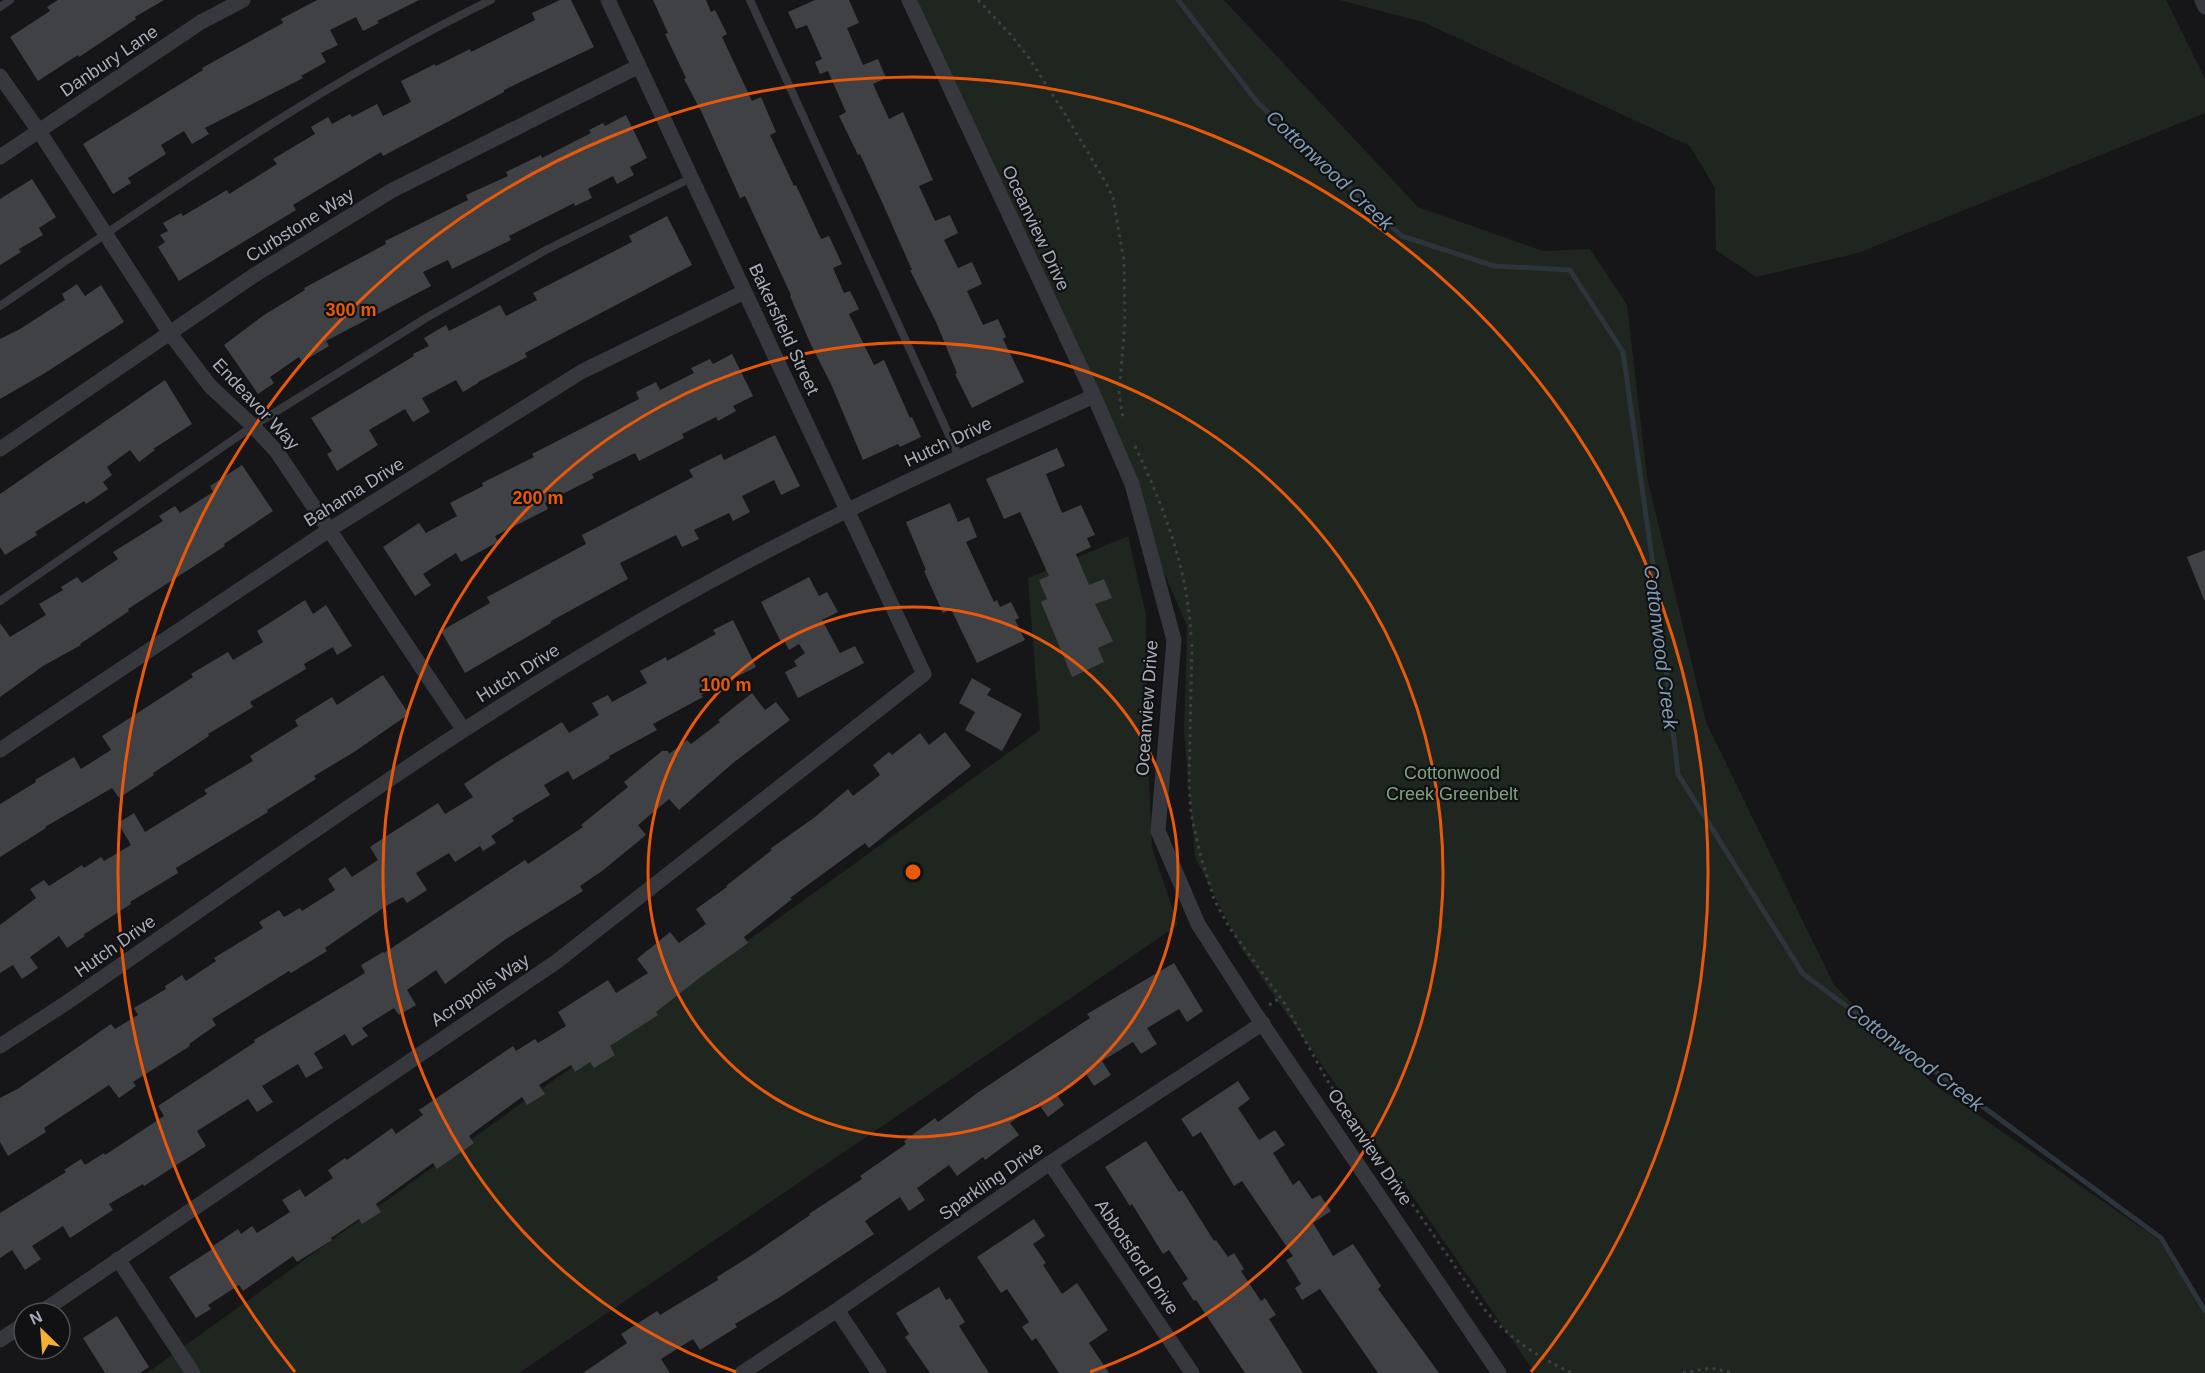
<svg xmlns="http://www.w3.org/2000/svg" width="2205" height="1373" font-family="Helvetica,sans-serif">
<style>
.green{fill:#1e261f}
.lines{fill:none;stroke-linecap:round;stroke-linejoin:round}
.stream{stroke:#2c353c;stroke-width:5}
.building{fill:#404145}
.path{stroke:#3d3f44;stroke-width:3;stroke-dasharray:3 4.5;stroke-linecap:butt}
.lane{stroke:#37383d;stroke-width:8}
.street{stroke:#37383d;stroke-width:15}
.ring{fill:none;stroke:#e8590c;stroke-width:3}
.labels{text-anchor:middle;stroke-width:4.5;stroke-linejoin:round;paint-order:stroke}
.street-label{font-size:18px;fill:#a8adb8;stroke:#111113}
.park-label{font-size:18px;fill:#7fa381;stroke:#111113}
.water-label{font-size:20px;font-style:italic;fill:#7f9bb3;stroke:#111113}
.centre{fill:#e8590c;stroke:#111113;stroke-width:3}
.ring-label{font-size:18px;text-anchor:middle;font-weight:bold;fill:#e8590c;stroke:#111113;stroke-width:4.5;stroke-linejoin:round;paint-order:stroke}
</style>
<rect width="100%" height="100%" fill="#161618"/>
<path class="green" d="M917,0H1224L1418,207L1543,251L1590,249L1627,305L1647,477L1706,722L1834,985L1932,1083L2159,1240L2205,1314V1373H1535L1241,948L1195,857L1184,733L1187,626Z
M1339,0H2166L2205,79V113L1858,253L1756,277L1716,250L1715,188L1690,146L1423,22Z
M1128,536L1146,615L1147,739L1152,848L1178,925L519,1373H147L1040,730L1028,578Z"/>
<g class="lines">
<path class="stream" d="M1178,0L1258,103L1402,236L1494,266L1570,270L1623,352L1659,608L1678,774L1803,974L2161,1238L2205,1311"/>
</g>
<path class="building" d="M58,0H164L135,17L136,19L79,57L78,55L38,81L10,37L50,11L47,7Z
M317,0H419L377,21L379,23L363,31L356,17L330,30L338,45L321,53L326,62L301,76L303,78L205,128L209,134L192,144L184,131L161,145L166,154L128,178L131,183L113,194L83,144L203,70L202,68L283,23L281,19Z
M560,0H571L594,47L504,90V92L383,156L381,152L293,205L296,210L179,281L158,247L165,242L160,235L168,231L163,223L181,213L183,216L227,190L229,194L277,164L273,159L315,134L311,127L328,117L332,124L350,114L352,117L377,104L383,116L411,102L401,81L435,64L436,66L470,49L471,52L535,20L532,13Z
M653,0H706L711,12L715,10L727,34L722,37L752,101L761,97L776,132L770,135L794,186L796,185L821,239L829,236L842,264L833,268L844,293L850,291L859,309L849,314L874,365L884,360L910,418L912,417L921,437L900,447L898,444L863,460L831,384L811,345L790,296L791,295L745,196L740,198L702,113L684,79L686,78L665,34L668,33Z
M815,0H849L859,23L847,28L863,65L878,59L886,78L873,84L889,119L903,112L933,180L919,186L935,221L950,215L958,233L944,240L958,268L972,262L982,284L967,291L983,325L998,319L1006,337L1003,339L1024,382L972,408L955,374L957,373L936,322L910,270H912L882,202L860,154L858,155L839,116L846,112L828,71L820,74L815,62L822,59L807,25L796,29L788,12Z
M626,115L647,158L630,167L634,175L617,184L613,176L588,189L592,198L575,206L574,203L509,236L511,240L452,269L448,260L423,272L431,286L326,341L329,346L302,362L299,357L270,377L274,383L258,394L224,345L264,315L305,290L304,288L386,244L385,241L468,200L466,195L508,176L506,172L541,155L542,158L591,133L589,130L603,123L605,126Z
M32,179L56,217L39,228L43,235L19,249L21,252L0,265V199Z
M667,216L692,265L525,353L527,357L478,382V383L463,392L456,380L422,398L430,412L413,422L405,409L369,430L378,445L337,471L327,454L332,451L311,418L414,356L413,354L429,346L424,338L446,325L449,331L500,305L506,316L537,300L533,293L632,242L629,236Z
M77,284L85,296L101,285L124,322L45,373L0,399V339L20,329L65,300L62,294Z
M732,354L753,396L733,406L736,411L718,421L716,417L682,434L684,438L639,461L635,453L592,474L594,478L545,503L548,509L495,536L498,542L461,562L456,553L423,574L431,585L415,596L383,547L419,523L426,533L457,516L450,503L483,486L482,483L534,457L532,454L639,399L636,392L656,382L660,390L694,373L691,368L710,359L713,364Z
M165,380L192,424L153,449L155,450L139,462L130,450L107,467L112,475L103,482L108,489L86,504L84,501L35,532L37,535L5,555L0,547V494Z
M775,435L800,486L781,495L774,480L742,496L750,512L733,521L729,513L694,530L699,539L682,547L676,535L620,563L628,579L551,621V623L465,673L441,631L490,603L487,597L586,544L582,535L693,477L689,470L721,454L724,460Z
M1057,448L1065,466L1046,474L1062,513L1081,505L1095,535L1087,538L1091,547L1076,554L1089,585L1104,579L1112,598L1095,604L1113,641L1098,648L1104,662L1072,677L1041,602L1047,599L1039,580L1049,576L1020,512L1004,519L986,479Z
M242,465L273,511L224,544L225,546L128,609L129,611L80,644L81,645L43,666L0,697V623L10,637L46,615L39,604L63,590L61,587L77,577L82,583L118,559L113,552L163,521L159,516L175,506L180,513L213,492L210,486Z
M950,503L958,522L969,517L977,537L966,542L994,602L997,600L1000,607L1011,602L1019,618L1015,620L1025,640L977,663L951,609L943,613L924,571L926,570L906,522Z
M2205,550V600H2204L2187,557Z
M809,577L819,596L827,592L838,612L822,620L840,653L855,646L864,663L798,698L785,672L797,666L794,661L805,653L799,644L789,650L784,640L781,642L761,602Z
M305,600L313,614L326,605L352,646L337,655L333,647L304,664L306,669L250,702L253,707L208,734L209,736L153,773L154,775L119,798L112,788L45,827L46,828L0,857V804L36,782L35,780L74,757L81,769L111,750L102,736L193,677L191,674L228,652L233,660L263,642L257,631Z
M733,620L756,667L701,695L703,697L653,724L657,730L609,756L610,758L573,780L568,771L544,785L550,795L512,818L514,821L491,836L496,843L483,851L480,846L455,862L449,853L416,873L427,890L407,903L403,897L386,906L325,948L327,951L291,973L289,971L212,1019L216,1025L189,1044L190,1046L133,1082L136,1086L119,1098L109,1085L44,1128L46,1132L8,1156L0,1142V1098L19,1088L111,1024L115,1029L138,1015L134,1008L166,989L165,986L182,975L186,981L216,961L214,958L263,928L259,922L279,910L284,917L300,908L302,911L335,890L328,879L345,867L352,877L378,860L370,847L385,837L438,803L445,814L473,797L464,784L497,762L562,722L569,733L599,715L592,703L608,695L612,702L647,683L640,671L666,657L667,661L716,634L713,630Z
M383,675L409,714L354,752L314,776L316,779L267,810L268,812L176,868L178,873L130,902L131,904L83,935L85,936L67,948L59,936L30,957L38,968L22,979L13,965L0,973V925L36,898L30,889L44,880L49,886L82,865L84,868L101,857L104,861L131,845L118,823L134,813L145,832L207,794L204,790L253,761L250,756L298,726L295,720L332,697L337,705Z
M972,678L991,689L987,695L1022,714L1002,751L965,730L975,712L959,703Z
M752,693L765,710L776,702L790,720L733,763L679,810L669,799L638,825L646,835L602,871L580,886L583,891L506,939L445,984L436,970L407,990L416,1005L399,1015L394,1008L362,1028L368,1036L352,1046L345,1034L314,1053L323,1068L306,1078L298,1064L262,1086L273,1102L257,1112L248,1099L197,1131L206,1146L144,1186L143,1184L109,1204L113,1210L70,1238L63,1226L32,1246L41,1259L25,1270L12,1250L0,1258V1213L66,1172L64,1170L81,1159L85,1165L104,1153L105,1155L164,1116L158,1106L255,1042L254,1040L365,973L361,965L383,952L384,953L525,860L528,864L583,827L581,825L628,787L624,782L662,751H668L669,754L687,740L691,744L720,722L718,720Z
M945,732L971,766L869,848L865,843L790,898L792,899L744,937L748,943L702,976L656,1012L658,1015L610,1046L615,1055L594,1068L590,1062L575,1072L571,1065L539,1085L545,1094L527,1105L522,1097L469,1136L474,1143L437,1169L433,1163L376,1204L381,1212L362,1224L359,1219L331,1238L332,1240L297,1262L293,1256L243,1291L239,1285L208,1305L211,1309L196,1318L169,1277L214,1248L213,1246L238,1229L241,1234L252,1226L257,1233L290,1212L282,1200L300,1189L305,1197L333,1178L328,1170L345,1158L347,1160L392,1128L396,1134L423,1115L419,1110L513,1046L516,1051L535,1039L538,1043L566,1026L558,1012L608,980L616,993L648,973L637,959L670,932L679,943L706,924L696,909L727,887L726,886L772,850L770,849L815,817L848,789L853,796L880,775L873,765L889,752L892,755L920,733L929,745Z
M1174,963L1203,1011L1187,1022L1179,1009L1147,1028L1157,1044L1141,1054L1133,1042L1102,1061L1111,1075L1094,1086L1086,1074L1056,1093L1064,1105L1048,1117L1038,1103L1010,1123L1019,1135L985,1160L983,1157L957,1176L949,1165L917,1188L925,1200L909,1211L900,1197L865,1221L874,1234L780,1297L735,1324L737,1327L700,1350L693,1339L661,1359L670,1373H583L627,1343L621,1334L657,1311L660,1315L718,1280L717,1277L752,1255L810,1215L809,1214L862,1179L860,1176L906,1144L904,1141L935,1118L938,1122L980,1091L1090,1018L1087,1014Z
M1238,1081L1250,1099L1238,1108L1259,1140L1275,1130L1285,1145L1273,1153L1293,1185L1299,1180L1312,1199L1320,1195L1331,1211L1313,1223L1333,1256L1353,1244L1381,1286L1378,1289L1439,1373H1378L1320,1289L1302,1300L1295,1288L1301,1284L1286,1260L1293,1256L1242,1181L1234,1186L1201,1132L1193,1137L1181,1119Z
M1146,1141L1179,1192L1182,1190L1214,1241L1216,1240L1228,1257L1234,1253L1244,1269L1241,1271L1261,1301L1265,1298L1276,1315L1269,1319L1303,1373H1245L1196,1300L1194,1301L1182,1283L1188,1279L1169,1250L1163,1254L1132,1204L1130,1206L1105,1167Z
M1034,1219L1045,1236L1033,1244L1046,1263L1043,1265L1062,1294L1077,1283L1108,1330L1089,1343L1109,1373H1059L1036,1338L1032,1341L1022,1327L1029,1322L1007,1289L1001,1293L977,1257Z
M939,1287L946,1300L950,1298L965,1322L959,1326L989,1373H930L905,1337L909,1334L896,1313Z
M117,1316L149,1367L140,1373H105L83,1338Z"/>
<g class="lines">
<path class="path" d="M978,0L1010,34L1029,58L1065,114L1106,183L1113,198L1124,261L1125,322L1119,394L1123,418
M1135,446C1164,507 1188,570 1191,637
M1192,644L1189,785L1191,813L1200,854L1214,899L1229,927L1285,1004L1327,1080L1485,1310C1509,1338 1539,1358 1572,1373
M1269,1005L1280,998
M1683,1373L1711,1368L1733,1373"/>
<path class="lane" d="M750,0L959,457
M0,7L10,0
M0,306C158,198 319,84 491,0
M0,601L253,426L426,318L546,250L693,177"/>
<path class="street" d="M909,0L1094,396L1132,484L1174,640L1158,831L1198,924L1255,1013L1499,1373
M2202,0L2205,7
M0,76L39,131L169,332L210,386L253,426L277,452L463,729
M0,157L201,22L243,0
M0,449L256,274L391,191L639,66
M0,750L329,530L581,372L744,292
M0,1046L66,1003C277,858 484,705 709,582C834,513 964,455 1094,396
M1050,1163L1192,1373
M118,1259L193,1373
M837,1310L879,1373
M40,1313L556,962L924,674L608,0
M0,1340L24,1324
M742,1373L837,1310L1050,1163L1263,1023"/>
</g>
<g class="ring">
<circle cx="913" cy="872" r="265"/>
<path d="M736 1372A530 530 0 1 1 1090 1372"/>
<path d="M295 1372A795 795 0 1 1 1531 1372"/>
</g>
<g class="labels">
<g class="street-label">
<text transform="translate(109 61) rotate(-34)" y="6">Danbury Lane</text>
<text transform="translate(300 225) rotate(-32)" y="6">Curbstone Way</text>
<text transform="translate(1036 228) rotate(65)" y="6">Oceanview Drive</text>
<text transform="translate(784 329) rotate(65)" y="6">Bakersfield Street</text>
<text transform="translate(256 404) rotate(47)" y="6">Endeavor Way</text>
<text transform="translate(948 442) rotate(-25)" y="6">Hutch Drive</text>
<text transform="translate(354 492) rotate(-32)" y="6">Bahama Drive</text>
<text transform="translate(518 673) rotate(-32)" y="6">Hutch Drive</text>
<text transform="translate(1147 708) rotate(-86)" y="6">Oceanview Drive</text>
<text transform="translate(115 946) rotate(-35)" y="6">Hutch Drive</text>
<text transform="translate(480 990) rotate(-34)" y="6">Acropolis Way</text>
<text transform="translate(1370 1147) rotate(56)" y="6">Oceanview Drive</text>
<text transform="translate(991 1181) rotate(-35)" y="6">Sparkling Drive</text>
<text transform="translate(1137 1257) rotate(56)" y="6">Abbotsford Drive</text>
</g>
<g class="park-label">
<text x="1452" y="779">Cottonwood<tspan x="1452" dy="21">Creek Greenbelt</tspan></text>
</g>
<g class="water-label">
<text transform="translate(1330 170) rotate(43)" y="7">Cottonwood Creek</text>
<text transform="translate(1661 647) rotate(83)" y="7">Cottonwood Creek</text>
<text transform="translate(1915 1057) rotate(37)" y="7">Cottonwood Creek</text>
</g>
</g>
<circle cx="913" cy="872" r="9" class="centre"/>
<g class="ring-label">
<text x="351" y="316">300 m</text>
<text x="538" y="504">200 m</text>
<text x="726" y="691">100 m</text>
</g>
<g transform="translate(42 1331) rotate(335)"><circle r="28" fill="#111113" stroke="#4d4f55" stroke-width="1.5"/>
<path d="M0-4.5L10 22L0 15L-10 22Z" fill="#f2b134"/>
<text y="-9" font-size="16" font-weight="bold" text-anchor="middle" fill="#a8adb8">N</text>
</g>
</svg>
